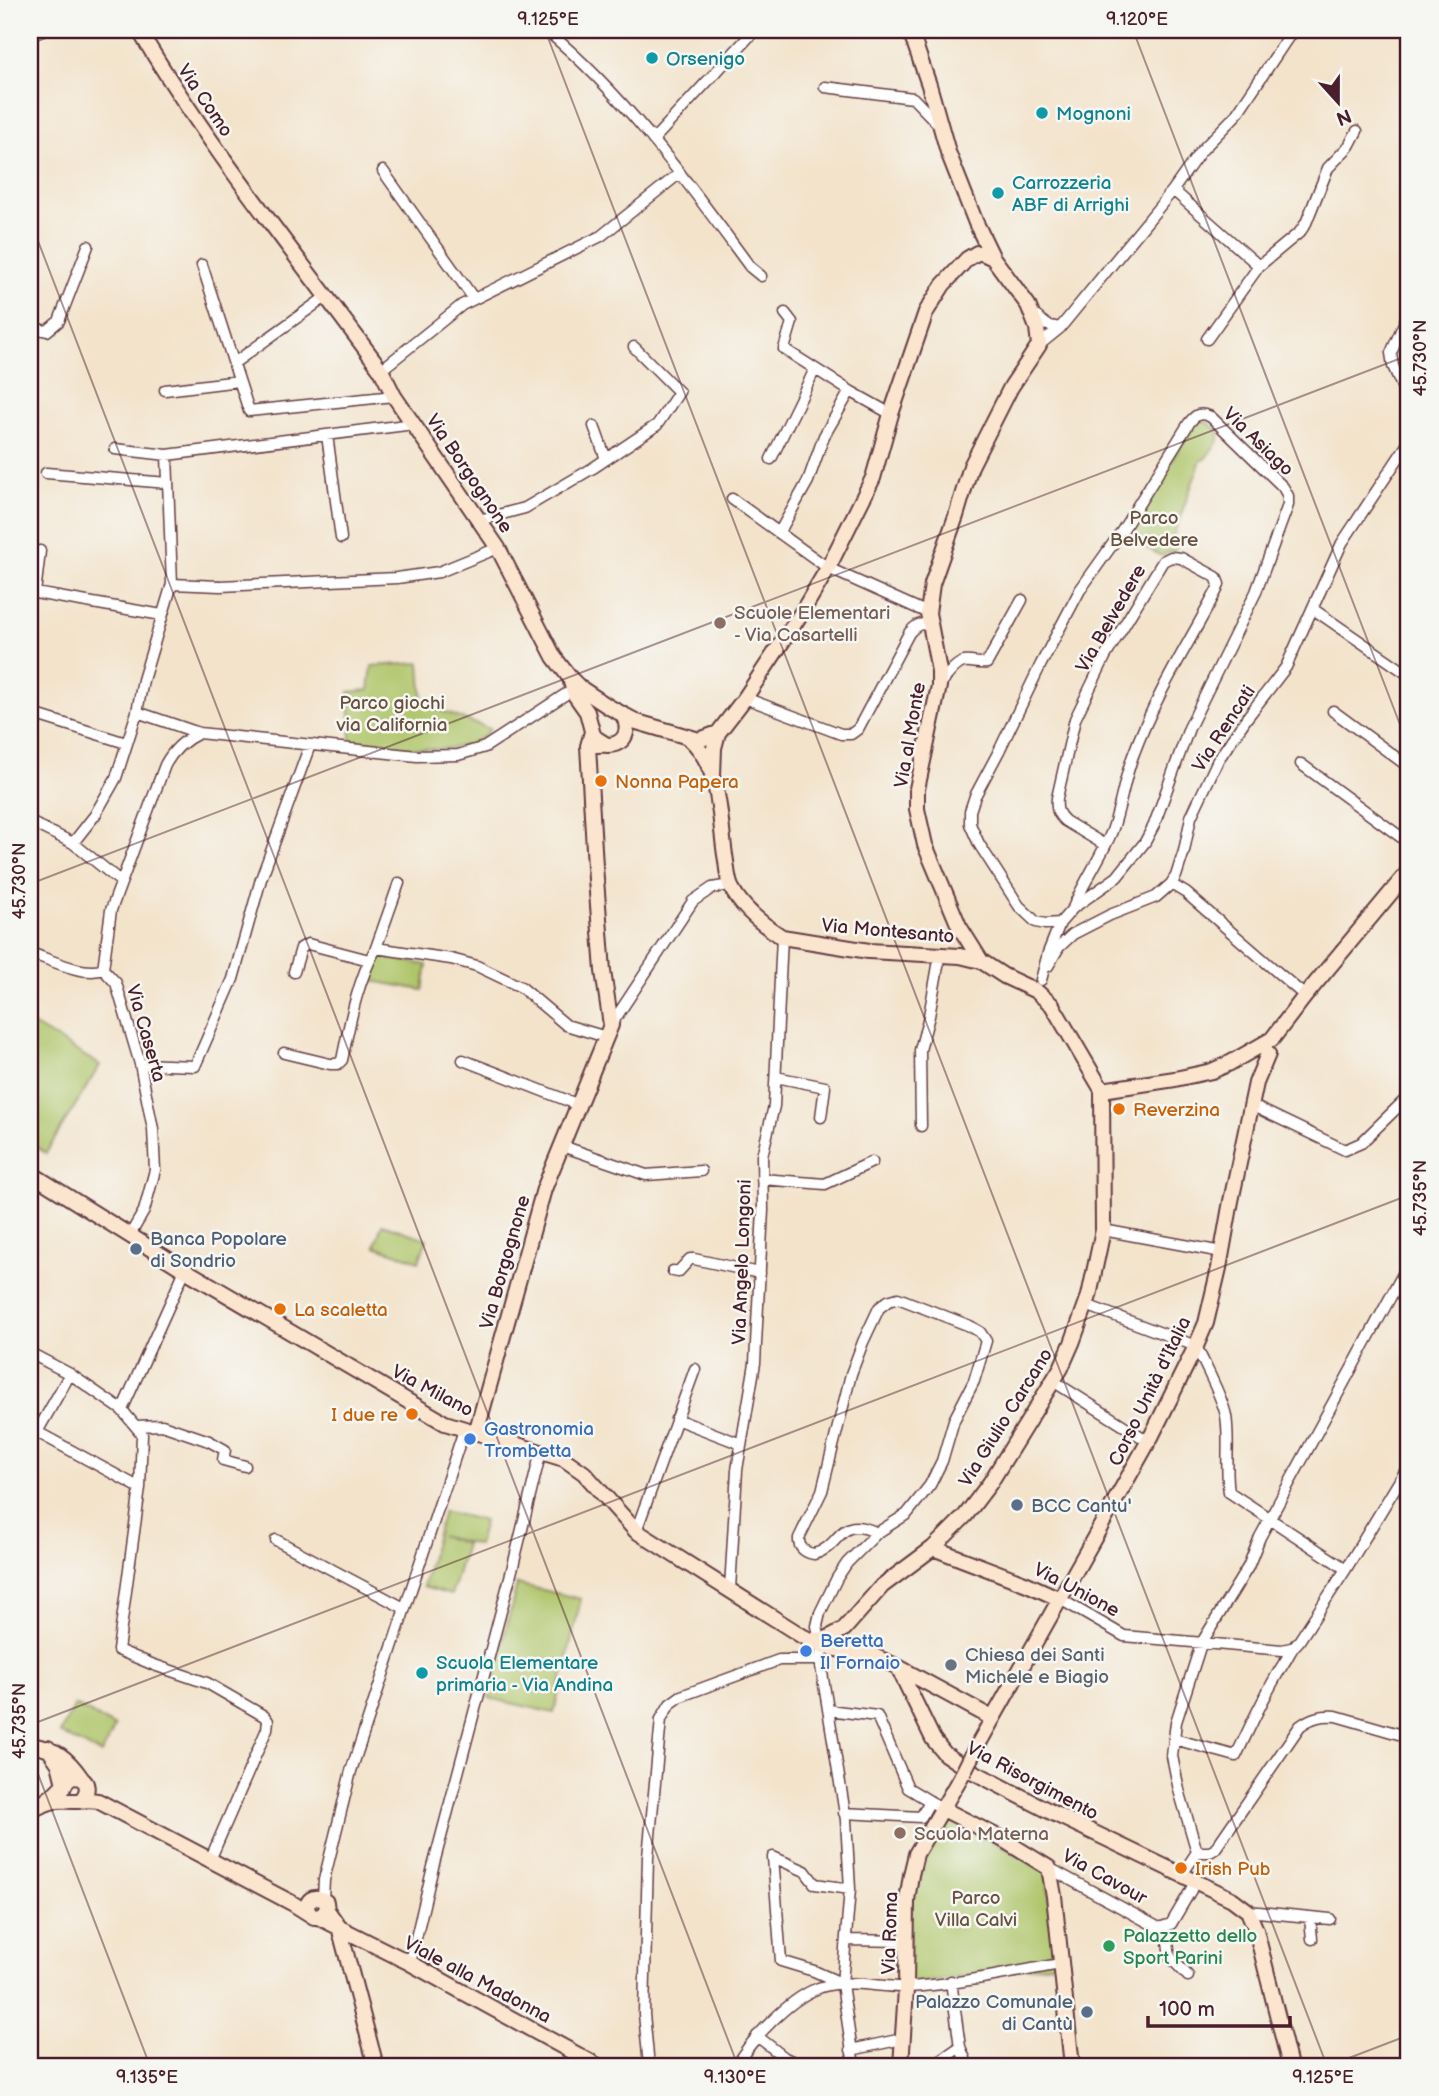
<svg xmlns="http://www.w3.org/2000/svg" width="1439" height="2096" font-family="'Balsamiq Sans',sans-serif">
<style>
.green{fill:#afc569;stroke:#7c724a;stroke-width:2}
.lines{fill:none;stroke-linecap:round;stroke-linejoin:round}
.street-casing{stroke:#633c43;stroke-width:13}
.secondary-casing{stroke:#633c43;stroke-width:18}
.street{stroke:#fff;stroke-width:10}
.secondary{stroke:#fce5cf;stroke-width:14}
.secondary-bridge-casing{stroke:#633c43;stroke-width:18;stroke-linecap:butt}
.secondary-bridge{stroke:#fce5cf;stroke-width:14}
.ticks{fill:none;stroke:#4a1f2b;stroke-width:2;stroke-opacity:0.45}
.culture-dot{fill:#0f9aa8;stroke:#f6f6f2;stroke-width:2.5}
.education-dot{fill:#8d6e63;stroke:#f6f6f2;stroke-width:2.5}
.food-dot{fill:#e8710a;stroke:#f6f6f2;stroke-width:2.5}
.service-dot{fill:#5c6f8a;stroke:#f6f6f2;stroke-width:2.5}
.shop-dot{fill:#3f7fe0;stroke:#f6f6f2;stroke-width:2.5}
.worship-dot{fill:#6b7280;stroke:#f6f6f2;stroke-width:2.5}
.leisure-dot{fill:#2e9e5b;stroke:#f6f6f2;stroke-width:2.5}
.labels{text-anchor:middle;stroke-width:5;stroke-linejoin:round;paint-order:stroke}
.culture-label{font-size:19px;fill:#0d838f;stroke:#f6f6f2;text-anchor:start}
.street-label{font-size:19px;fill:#4a1f2b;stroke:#f6f6f2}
.park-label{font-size:19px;fill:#68513e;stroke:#f6f6f2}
.education-label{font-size:19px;fill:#785e54;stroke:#f6f6f2;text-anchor:start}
.food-label{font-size:19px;fill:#c56008;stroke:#f6f6f2;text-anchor:start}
.service-label{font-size:19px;fill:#4e5e75;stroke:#f6f6f2;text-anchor:start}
.shop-label{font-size:19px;fill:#366cbe;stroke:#f6f6f2;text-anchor:start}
.worship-label{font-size:19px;fill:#5b616d;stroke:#f6f6f2;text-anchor:start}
.leisure-label{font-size:19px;fill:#27864d;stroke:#f6f6f2;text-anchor:start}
.neatline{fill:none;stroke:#4a1f2b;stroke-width:2.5}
.ticks-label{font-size:18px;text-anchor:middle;fill:#4a1f2b}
</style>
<rect width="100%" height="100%" fill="#f6f6f2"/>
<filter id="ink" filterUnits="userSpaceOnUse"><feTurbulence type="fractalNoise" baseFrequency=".0143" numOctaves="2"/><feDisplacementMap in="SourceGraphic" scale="14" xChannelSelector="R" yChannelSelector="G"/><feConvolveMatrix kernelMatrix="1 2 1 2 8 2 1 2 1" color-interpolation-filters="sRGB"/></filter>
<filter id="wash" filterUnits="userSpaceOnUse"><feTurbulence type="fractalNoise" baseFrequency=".00686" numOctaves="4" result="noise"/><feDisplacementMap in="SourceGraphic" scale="28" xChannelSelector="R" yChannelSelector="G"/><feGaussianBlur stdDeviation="1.57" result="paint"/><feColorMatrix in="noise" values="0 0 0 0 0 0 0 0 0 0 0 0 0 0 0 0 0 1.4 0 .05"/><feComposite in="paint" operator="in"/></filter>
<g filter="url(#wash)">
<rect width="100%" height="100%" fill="#f3e3cb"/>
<path class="green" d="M1205,421L1219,431V440L1204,460H1201L1173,536L1179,544L1173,552L1167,553L1162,556L1124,536L1196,422Z
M420,663L423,704L490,729C470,763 384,744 351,741L349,692L369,690L372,666Z
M377,956L427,965L423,990L372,981Z
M30,1023L100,1065L46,1153L30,1143Z
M382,1224L427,1239L419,1261L375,1246Z
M443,1511L484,1521L478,1545L440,1536L466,1544L451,1595L423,1587Z
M517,1584L581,1599L554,1713L489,1698Z
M75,1705L115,1727L101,1754L60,1733Z
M958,1822L1046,1870L1057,1959L1050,1964L936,1981L906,1984L910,1902L920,1859L942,1825Z"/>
</g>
<g filter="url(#ink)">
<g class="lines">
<defs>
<path id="street" d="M546,30C627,97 688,183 750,267L761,276
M825,87L913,98L938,124
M653,140L755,30
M383,171L474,299
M1173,190L1259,266
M202,265L249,411L394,396
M1409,312L1391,353L1393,366L1406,395L1409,414
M785,313L792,322L784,349L850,391L891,414
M1033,314L1047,325L1060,328
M30,327L47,331L59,321L88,246
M1207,339L1259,266L1300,232L1306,223L1328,168L1349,146L1357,131
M1039,345L1060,328L1173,190L1200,152L1236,115L1293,30
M234,363L327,296
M381,370L462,305L601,236L680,173
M165,390L239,381
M594,426L606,459
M327,435L341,538
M115,449L167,455L414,424
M771,459L815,369
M46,473L168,483
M732,499L828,568L928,613
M479,520L525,508L593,468L657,425L679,392L634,347
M779,533L808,481L824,436L850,391
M40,551L35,593L162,615
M172,584L220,586L397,578L439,572L498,548
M1313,609L1409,675
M939,686C945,679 954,664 964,662C972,661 978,664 987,663L1022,600
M745,698L841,734H851L858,729L909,633C916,625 922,620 931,629
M1333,711L1409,767
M137,712L199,733
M30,713L126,743
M1301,764L1409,843
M30,822L73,843L120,881
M73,843L95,815L116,778L137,712L143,680L172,584L167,455
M399,883L376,948L451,959L477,966L521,987L566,1025L606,1037
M1171,884L1186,893L1305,996
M1073,908C1084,881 1101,858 1112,831C1121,806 1124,778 1134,753C1155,696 1189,643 1217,590L1219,584L1216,577L1181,558L1171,557L1163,561L1105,657L1075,719L1057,798C1056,808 1057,814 1065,821L1105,845
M30,953C49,959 84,977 103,969
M1048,966L1059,947L1073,934L1110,915L1156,897L1171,884L1176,876L1184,851L1191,817L1218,760L1246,719L1286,667L1342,543L1409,442
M103,969L111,910L165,765C173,750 184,740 199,733L417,756L458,755L485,747L566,694L577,690
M103,969L116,983L140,1064L153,1129L155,1170L144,1211L130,1235
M294,972L301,948L308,944L369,960
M1041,980L1048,953L1060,923L1073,908L1117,877L1145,842L1154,825L1189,728L1256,592L1288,505V496L1283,487L1211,417C1200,412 1196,414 1189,423L1122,531L1080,590L1041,664L999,751L975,796L970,811V824L979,844L1019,906L1036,922L1045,924L1060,923
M611,1025L693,901L712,888L730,885
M284,1053L330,1064H338L342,1060C350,1022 357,982 376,948
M463,1060L579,1105
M140,1064L195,1066L233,979L261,879L310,745
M776,1077L825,1087L821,1117
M1251,1105L1345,1150L1361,1143L1409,1096
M921,1126L920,1050L929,1016L940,955
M562,1146L646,1175L701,1171
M762,1179L825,1184L872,1162
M1103,1230L1222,1252
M185,1270L122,1410L142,1434L140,1488L118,1650L154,1665L207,1683L264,1716L268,1721L267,1729L210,1860
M673,1271L678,1272L690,1259H694L760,1273
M1086,1305L1196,1346C1204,1364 1223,1398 1226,1416C1230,1441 1225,1467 1229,1492L1346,1569
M30,1353L70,1374L122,1410
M70,1374L37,1432L140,1488
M1053,1381L1148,1441
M676,1419L741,1444
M136,1426L162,1425L209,1441L225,1450L223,1460L245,1466
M636,1531L695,1369
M276,1540L404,1608
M730,1589L737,1470L755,1363L763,1210L762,1156L774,1106L782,937
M1060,1599L1124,1636L1282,1650L1291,1648
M820,1640L817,1626L820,1613L837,1578L847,1563L877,1533L907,1514L930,1485L942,1461L954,1420L974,1381L986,1341L980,1332L970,1326L898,1298L888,1301L879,1308L863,1342L851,1374L822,1491L799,1538C798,1547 805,1553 814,1554C843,1546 837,1514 877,1533
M822,1646L820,1660L846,1820L850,1889L842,1984L854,2066
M828,1710L877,1716L908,1788L943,1809
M1174,1739L1236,1756C1251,1725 1265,1693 1284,1663C1291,1653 1289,1650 1299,1641L1346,1569L1409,1465
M844,1813L921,1817L930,1801
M1197,1852L1179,1790L1172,1756L1176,1722L1201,1644L1248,1567L1260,1537L1409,1263
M1197,1852H1210L1215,1849L1300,1726C1312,1717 1322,1715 1336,1716L1409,1737
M1049,1868L1159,1928L1171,1924L1191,1890L1194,1881
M1181,1876L1197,1852
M323,1899L324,1880L351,1771L464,1430
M1248,1911L1330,1919
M1310,1918L1312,1939
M1166,1926L1170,1957L1188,1976
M846,1940L906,1941
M410,1963L433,1867L513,1566L541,1451
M951,1981L960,2047L968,2066
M841,1983L814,1971L781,1961L773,1857L805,1871L815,1884L850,1889
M757,2036L785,2058L802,2066
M851,2050L902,2039
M649,2066L644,2014L648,1857L661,1719L670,1704L681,1696L779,1660H820
M736,2066C750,2040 789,2000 816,1989C844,1977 878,1988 907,1987C956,1985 1012,1972 1061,1964
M932,2066L960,2047"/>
<path id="secondary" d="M139,30C210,150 299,258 381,370L394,396L498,548L554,657L570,678L579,687L609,707L637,722L699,740L718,733
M571,682L575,695L587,712L593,735L597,739L605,744
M689,738C721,766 719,816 725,855C727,865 727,878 731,887C741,907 763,925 782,937L869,951L960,956L981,961
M597,745C603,744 609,746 615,744C629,739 629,724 622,714
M713,775L714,748L718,733L745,698L802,612L828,568L873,478L891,414L926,312L943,285L967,259L977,253H982L993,258
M1102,1090L1175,1079L1212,1071L1230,1063L1272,1039L1305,996L1409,871
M30,1173L185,1270L445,1423L564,1459L584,1473L636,1531L802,1636L822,1646L878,1658
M476,1433L544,1189L611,1025L603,971L595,866L588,746L592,732
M933,1548L1027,1584L1060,1599
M810,1640L826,1639L844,1629L882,1586L933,1548L965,1516L990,1483L1061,1368L1072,1343L1089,1296L1103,1230L1102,1090L1052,1005L1036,991L1004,976L981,961L959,926L925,845L917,809V789L939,686V671L928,613L932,584L956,516L971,466L1011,387L1039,345L1037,328L1028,305L993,258L976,223L948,152L929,85L910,30
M869,1654L898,1667L992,1718
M898,1667L933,1739L945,1754L966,1768L1055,1814L1232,1899L1248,1911L1256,1930L1290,2066
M30,1745C56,1749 67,1757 82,1779
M970,1759L1152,1435L1196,1346L1206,1323L1219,1268L1231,1201L1256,1083L1268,1054
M63,1789C70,1765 99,1782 81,1800
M38,1807C56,1799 56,1801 74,1801C83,1801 89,1799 98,1801L292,1903L314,1917L321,1916L327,1910
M943,1809L1002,1839L1049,1868L1054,1896L1072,2066
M30,1813L53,1795L64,1784L59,1764L48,1748
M309,1913C303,1901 315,1892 326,1902L327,1910L339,1927L376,2066
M318,1917L410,1963L598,2066
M901,2066L906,1989L907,1900L911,1875L916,1854L963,1773"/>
</defs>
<use href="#street" class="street-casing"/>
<use href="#secondary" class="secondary-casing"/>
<use href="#street" class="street"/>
<use href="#secondary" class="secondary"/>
<defs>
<path id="secondary-bridge" d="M963,1773L970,1759"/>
</defs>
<use href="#secondary-bridge" class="secondary-bridge-casing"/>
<use href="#secondary-bridge" class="secondary-bridge"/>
</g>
</g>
<path class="ticks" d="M545,30L1327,2066M1133,30L1409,748M30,44L67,30M30,220L738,2066M30,884L1409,355M30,1725L1409,1195M30,1753L150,2066M1328,2066L1409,2035"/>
<g class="culture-dot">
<circle cx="652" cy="58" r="7"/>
<circle cx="1042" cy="113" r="7"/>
<circle cx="998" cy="193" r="7"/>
<circle cx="422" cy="1673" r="7"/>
</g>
<g class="education-dot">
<circle cx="720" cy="623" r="7"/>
<circle cx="900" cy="1833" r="7"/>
</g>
<g class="food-dot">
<circle cx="601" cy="781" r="7"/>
<circle cx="1119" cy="1109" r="7"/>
<circle cx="280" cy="1309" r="7"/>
<circle cx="412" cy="1414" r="7"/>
<circle cx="1181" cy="1868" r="7"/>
</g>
<g class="service-dot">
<circle cx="136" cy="1249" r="7"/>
<circle cx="1017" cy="1505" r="7"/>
<circle cx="1087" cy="2012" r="7"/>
</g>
<g class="shop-dot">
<circle cx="470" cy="1439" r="7"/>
<circle cx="806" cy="1651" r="7"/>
</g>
<circle class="worship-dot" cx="951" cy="1665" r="7"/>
<circle class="leisure-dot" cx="1109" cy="1946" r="7"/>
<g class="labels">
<g class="culture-label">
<text x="666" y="65">Orsenigo</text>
<text x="1056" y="120">Mognoni</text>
<text x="1012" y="189">Carrozzeria<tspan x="1012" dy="22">ABF di Arrighi</tspan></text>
<text x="436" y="1669">Scuola Elementare<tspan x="436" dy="22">primaria - Via Andina</tspan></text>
</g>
<g class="street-label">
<text transform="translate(206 100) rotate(56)" y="7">Via Como</text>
<text transform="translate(1259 441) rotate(44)" y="7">Via Asiago</text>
<text transform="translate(470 473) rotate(56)" y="7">Via Borgognone</text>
<text transform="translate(1110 618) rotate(-60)" y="7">Via Belvedere</text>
<text transform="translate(1223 728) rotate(-57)" y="7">Via Rencati</text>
<text transform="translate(909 735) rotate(-80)" y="7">Via al Monte</text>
<text transform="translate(888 930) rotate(5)" y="7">Via Montesanto</text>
<text transform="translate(147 1033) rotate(74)" y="7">Via Caserta</text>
<text transform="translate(504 1262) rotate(-74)" y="7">Via Borgognone</text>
<text transform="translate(741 1262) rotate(-88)" y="7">Via Angelo Longoni</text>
<text transform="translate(433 1390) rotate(28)" y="7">Via Milano</text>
<text transform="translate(1149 1391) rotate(-64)" y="7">Corso Unità d'Italia</text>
<text transform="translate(1005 1417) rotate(-58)" y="7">Via Giulio Carcano</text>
<text transform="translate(1077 1589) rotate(28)" y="7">Via Unione</text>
<text transform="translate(1033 1780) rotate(28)" y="7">Via Risorgimento</text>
<text transform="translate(1105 1876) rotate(29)" y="7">Via Cavour</text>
<text transform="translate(889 1933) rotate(-88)" y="7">Via Roma</text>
<text transform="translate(478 1979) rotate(28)" y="7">Viale alla Madonna</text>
</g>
<g class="park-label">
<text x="1154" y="524">Parco<tspan x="1154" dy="22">Belvedere</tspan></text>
<text x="392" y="709">Parco giochi<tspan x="392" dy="22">via California</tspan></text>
<text x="976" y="1904">Parco<tspan x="976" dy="22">Villa Calvi</tspan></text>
</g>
<g class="education-label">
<text x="734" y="619">Scuole Elementari<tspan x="734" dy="22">- Via Casartelli</tspan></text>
<text x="914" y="1840">Scuola Materna</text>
</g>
<g class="food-label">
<text x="615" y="788">Nonna Papera</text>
<text x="1133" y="1116">Reverzina</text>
<text x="294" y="1316">La scaletta</text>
<text x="398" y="1421" text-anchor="end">I due re</text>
<text x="1195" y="1875">Irish Pub</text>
</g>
<g class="service-label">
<text x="150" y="1245">Banca Popolare<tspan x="150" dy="22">di Sondrio</tspan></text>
<text x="1031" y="1512">BCC Cantu'</text>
<text x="1073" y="2008" text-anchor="end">Palazzo Comunale<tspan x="1073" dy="22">di Cantù</tspan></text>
</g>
<g class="shop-label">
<text x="484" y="1435">Gastronomia<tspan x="484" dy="22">Trombetta</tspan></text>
<text x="820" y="1647">Beretta<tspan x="820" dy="22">Il Fornaio</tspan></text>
</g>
<g class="worship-label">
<text x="965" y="1661">Chiesa dei Santi<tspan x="965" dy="22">Michele e Biagio</tspan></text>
</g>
<g class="leisure-label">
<text x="1123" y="1942">Palazzetto dello<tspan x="1123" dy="22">Sport Parini</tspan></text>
</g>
</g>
<rect width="1439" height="2096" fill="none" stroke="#f6f6f2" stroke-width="77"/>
<g transform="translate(1338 102) rotate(159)" stroke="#f6f6f2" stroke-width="5" paint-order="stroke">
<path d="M0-5L12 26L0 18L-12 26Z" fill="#4a1f2b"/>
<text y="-10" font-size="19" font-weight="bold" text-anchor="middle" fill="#4a1f2b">N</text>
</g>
<path d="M1148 2016v10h142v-10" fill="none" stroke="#4a1f2b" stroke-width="3.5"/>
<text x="1159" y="2016" font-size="21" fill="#4a1f2b" stroke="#f6f6f2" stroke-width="5" paint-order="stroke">100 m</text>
<rect x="38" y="38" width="1362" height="2020" class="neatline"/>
<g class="ticks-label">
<text x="548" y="25">9.125°E</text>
<text x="1137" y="25">9.120°E</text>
<text transform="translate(1420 358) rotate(-90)" y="6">45.730°N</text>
<text transform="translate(19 881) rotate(-90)" y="6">45.730°N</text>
<text transform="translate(1420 1198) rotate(-90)" y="6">45.735°N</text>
<text transform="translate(19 1721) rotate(-90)" y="6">45.735°N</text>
<text x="147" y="2083">9.135°E</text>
<text x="735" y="2083">9.130°E</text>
<text x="1323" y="2083">9.125°E</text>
</g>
</svg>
